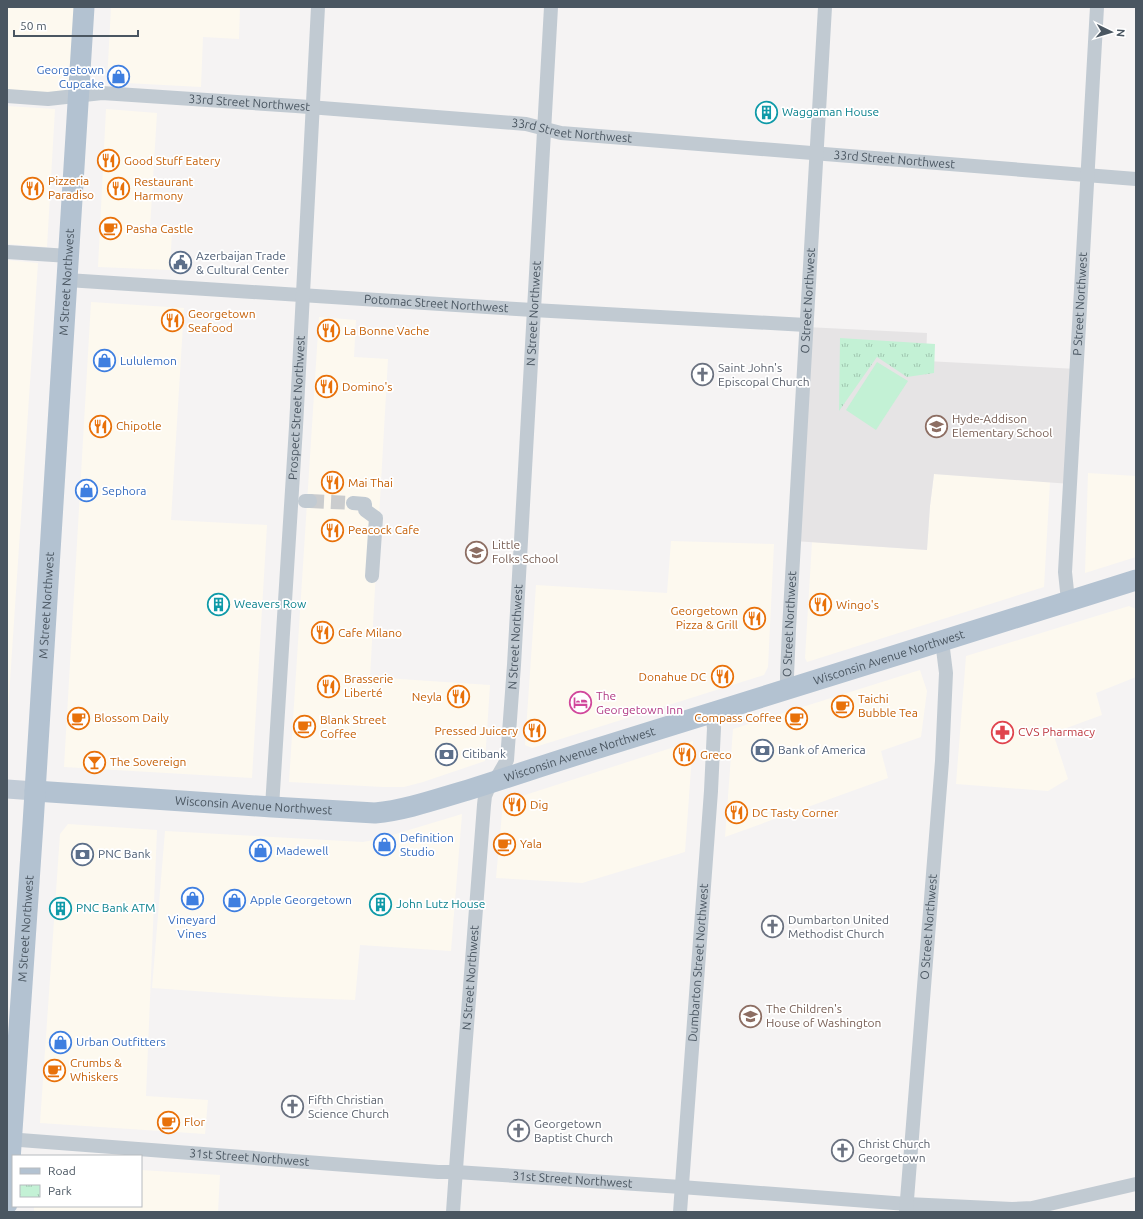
<svg xmlns="http://www.w3.org/2000/svg" width="1143" height="1219" font-family="Ubuntu,sans-serif">
<style>
.commercial{fill:#fdf9ef}
.education{fill:#e6e4e5}
.park{fill:url(#park-tufts)}
.garden{fill:#c3f1d5}
.lines{fill:none;stroke-linecap:round;stroke-linejoin:round}
.street-tunnel{stroke:#caccce;stroke-width:14;stroke-dasharray:14 7;stroke-linecap:butt}
.street{stroke:#c1cad2;stroke-width:14}
.secondary{stroke:#c1cbd6;stroke-width:19}
.primary{stroke:#b3c2d1;stroke-width:21}
.labels{text-anchor:middle;stroke-width:3.5;stroke-linejoin:round;paint-order:stroke}
.shop-label{font-size:12px;fill:#366cbe;stroke:#fff;text-anchor:start}
.street-label{font-size:12px;fill:#4a5661;stroke:#fff}
.culture-label{font-size:12px;fill:#0d838f;stroke:#fff;text-anchor:start}
.food-label{font-size:12px;fill:#c56008;stroke:#fff;text-anchor:start}
.service-label{font-size:12px;fill:#4e5e75;stroke:#fff;text-anchor:start}
.worship-label{font-size:12px;fill:#5b616d;stroke:#fff;text-anchor:start}
.education-label{font-size:12px;fill:#785e54;stroke:#fff;text-anchor:start}
.hotel-label{font-size:12px;fill:#b23c85;stroke:#fff;text-anchor:start}
.health-label{font-size:12px;fill:#be3a42;stroke:#fff;text-anchor:start}
</style>
<defs>
<pattern id="park-tufts" width="24" height="20" patternUnits="userSpaceOnUse"><rect width="24" height="20" fill="#c3f1d5"/><path d="M3 7l-1-3M5 7V3M7 7l1-3M15 17l-1-3M17 17v-4M19 17l1-3" fill="none" stroke="#a0c6b0"/></pattern>
</defs>
<rect width="100%" height="100%" fill="#f5f3f3"/>
<path class="commercial" d="M7,7H84L78,96H7Z
M111,7H240L239,39L203,37L201,87L107,82Z
M7,106L55,109L47,247L7,244Z
M106,109L157,113L150,228L172,230L170,270L98,267Z
M7,260L38,263L7,726Z
M91,302L184,308L171,520L267,525L252,778L64,767Z
M319,317L356,320L354,357L388,359L370,677L490,685L485,761L423,782L404,787H383L289,782Z
M1088,473L1136,476V557L1085,573Z
M934,474L1050,482L1044,587L807,662L805,658L812,542L927,550L930,506Z
M671,541L774,544L768,667L764,675L532,748L525,745L536,585L667,593Z
M1129,606L1136,609V677L1096,693L1102,715L1053,733L1068,779L1048,791L956,784L966,656Z
M920,670L927,691L921,737L881,751L888,778L725,837L733,729Z
M693,741L685,852L582,883L496,878L503,802Z
M462,814L451,951L360,945L355,1000L282,997L152,988L165,831L363,842L379,839Z
M68,824L157,830L146,1096L208,1100L205,1134L40,1123L60,834Z
M141,1170L220,1175L218,1212H34V1206H141Z"/>
<path class="education" d="M806,327L927,333L926,361L1077,369L1071,484L934,474L930,506L927,550L794,541Z"/>
<path class="park" d="M840,338L935,344L934,373L907,377L877,357L839,411Z"/>
<path class="garden" d="M877,362L908,381L876,430L846,410Z"/>
<g class="lines">
<path class="street-tunnel" d="M310,501L353,503"/>
<g class="street">
<path id="s1" d="M7,96L48,99L102,93L296,106L526,124L561,133L1136,179"/>
<path d="M7,252L69,256"/>
<path id="s2" d="M67,280L533,310L806,325"/>
<path d="M305,501H310"/>
<path d="M353,503L365,504V510L376,518L372,576"/>
<path id="s3" d="M1070,601L1067,591L1065,572L1097,7"/>
<path id="s4" d="M787,689V676L789,629L825,7"/>
<path id="s5" d="M272,807L296,427L318,7"/>
<path id="s6" d="M7,1139L438,1172H456L681,1187L907,1204L1012,1209L1032,1208L1136,1184"/>
<path id="s7" d="M453,1212L457,1155L484,805L485,796L488,789L499,774L507,760L514,665L551,7"/>
<path id="s8" d="M680,1212L711,791L714,728L712,714"/>
<path id="s9" d="M906,1212L942,761L946,673L942,641"/>
</g>
<path class="secondary" d="M7,789L35,791"/>
<g class="primary">
<path id="s10" d="M35,791L272,807L375,813C406,810 437,799 468,790C513,776 559,760 605,746C782,692 959,635 1136,580"/>
<path id="s11" d="M7,1204L33,824L84,7"/>
</g>
</g>
<defs>
<symbol id="shop-ring" viewBox="-11 -11 22 22"><circle r="9.5" fill="#fff" stroke="#3f7fe0" stroke-width="1.5"/><path d="M-5-2.5h2.3a2.7 3.5 0 0 1 5.4 0H5L5.5 6h-11ZM-1.5-2.5h3a1.5 2.3 0 0 0-3 0Z" fill="#3f7fe0"/></symbol>
<symbol id="building-ring" viewBox="-11 -11 22 22"><circle r="9.5" fill="#fff" stroke="#0f9aa8" stroke-width="1.5"/><path d="M-4-6H4V6H1V3H-1V6H-4ZM-2.5-4.3h1.7v1.8h-1.7ZM.8-4.3h1.7v1.8H.8ZM-2.5-1h1.7V.8h-1.7ZM.8-1h1.7V.8H.8Z" fill="#0f9aa8"/></symbol>
<symbol id="restaurant-ring" viewBox="-11 -11 22 22"><circle r="9.5" fill="#fff" stroke="#e8710a" stroke-width="1.5"/><path d="M-5-6h1v4h1v-4h1v4h1v-4h1v5L-1.5 .5V6h-2V.5L-5-1ZM5-6V6H3V1.5H1.5Q1.5-4 5-6Z" fill="#e8710a"/></symbol>
<symbol id="cafe-ring" viewBox="-11 -11 22 22"><circle r="9.5" fill="#fff" stroke="#e8710a" stroke-width="1.5"/><path d="M-5.5-4.5H6V0H3Q3 3.5 0 3.5H-2.5Q-5.5 3.5-5.5 0ZM3-3.2v2h1.7v-2ZM-6 4.5H4V6H-6Z" fill="#e8710a"/></symbol>
<symbol id="civic-ring" viewBox="-11 -11 22 22"><circle r="9.5" fill="#fff" stroke="#5c6f8a" stroke-width="1.5"/><path d="M-.6-6.5H3V-4.5H.6V-3L4-1V1h2V6H-6V1h2V-1L-.6-3ZM-1.2 2.5V6h2.4V2.5Z" fill="#5c6f8a"/></symbol>
<symbol id="church-ring" viewBox="-11 -11 22 22"><circle r="9.5" fill="#fff" stroke="#6b7280" stroke-width="1.5"/><path d="M-1.2-6h2.4v3.5h3.3v2.4h-3.3V6h-2.4V-.1h-3.3v-2.4h3.3Z" fill="#6b7280"/></symbol>
<symbol id="school-ring" viewBox="-11 -11 22 22"><circle r="9.5" fill="#fff" stroke="#8d6e63" stroke-width="1.5"/><path d="M0-5L7-2L0 1L-7-2ZM-4 1L0 2.5L4 1V4Q0 6-4 4Z" fill="#8d6e63"/></symbol>
<symbol id="hotel-ring" viewBox="-11 -11 22 22"><circle r="9.5" fill="#fff" stroke="#d1479c" stroke-width="1.5"/><path d="M-6-4.5h1.5V1H6V5H4.5V3h-9V5H-6ZM-4 0a1.8 1.8 0 1 1 3.6 0ZM.5 0V-2.5h3Q6-2.5 6 0Z" fill="#d1479c"/></symbol>
<symbol id="pharmacy-ring" viewBox="-11 -11 22 22"><circle r="9.5" fill="#fff" stroke="#e0444e" stroke-width="1.5"/><path d="M-2-6h4v4h4v4h-4v4h-4v-4h-4v-4h4Z" fill="#e0444e"/></symbol>
<symbol id="bank-ring" viewBox="-11 -11 22 22"><circle r="9.5" fill="#fff" stroke="#5c6f8a" stroke-width="1.5"/><path d="M-6-4H6V4H-6ZM0-2.3a2.3 2.3 0 1 0 0 4.6a2.3 2.3 0 1 0 0-4.6Z" fill="#5c6f8a"/></symbol>
<symbol id="bar-ring" viewBox="-11 -11 22 22"><circle r="9.5" fill="#fff" stroke="#e8710a" stroke-width="1.5"/><path d="M-6-5H6L.8 .8V4.5H3.5V6h-7V4.5H-.8V.8Z" fill="#e8710a"/></symbol>
</defs>
<g fill-rule="evenodd">
<use href="#shop-ring" x="106" y="64" width="25" height="25"/>
<use href="#building-ring" x="754" y="100" width="25" height="25"/>
<use href="#restaurant-ring" x="96" y="148" width="25" height="25"/>
<use href="#restaurant-ring" x="20" y="176" width="25" height="25"/>
<use href="#restaurant-ring" x="106" y="176" width="25" height="25"/>
<use href="#cafe-ring" x="98" y="216" width="25" height="25"/>
<use href="#civic-ring" x="168" y="250" width="25" height="25"/>
<use href="#restaurant-ring" x="160" y="308" width="25" height="25"/>
<use href="#restaurant-ring" x="316" y="318" width="25" height="25"/>
<use href="#shop-ring" x="92" y="348" width="25" height="25"/>
<use href="#church-ring" x="690" y="362" width="25" height="25"/>
<use href="#restaurant-ring" x="314" y="374" width="25" height="25"/>
<use href="#restaurant-ring" x="88" y="414" width="25" height="25"/>
<use href="#school-ring" x="924" y="414" width="25" height="25"/>
<use href="#restaurant-ring" x="320" y="470" width="25" height="25"/>
<use href="#shop-ring" x="74" y="478" width="25" height="25"/>
<use href="#restaurant-ring" x="320" y="518" width="25" height="25"/>
<use href="#school-ring" x="464" y="540" width="25" height="25"/>
<use href="#building-ring" x="206" y="592" width="25" height="25"/>
<use href="#restaurant-ring" x="808" y="592" width="25" height="25"/>
<use href="#restaurant-ring" x="742" y="606" width="25" height="25"/>
<use href="#restaurant-ring" x="310" y="620" width="25" height="25"/>
<use href="#restaurant-ring" x="710" y="664" width="25" height="25"/>
<use href="#restaurant-ring" x="316" y="674" width="25" height="25"/>
<use href="#restaurant-ring" x="446" y="684" width="25" height="25"/>
<use href="#hotel-ring" x="568" y="690" width="25" height="25"/>
<use href="#cafe-ring" x="830" y="694" width="25" height="25"/>
<use href="#cafe-ring" x="66" y="706" width="25" height="25"/>
<use href="#cafe-ring" x="784" y="706" width="25" height="25"/>
<use href="#cafe-ring" x="292" y="714" width="25" height="25"/>
<use href="#restaurant-ring" x="522" y="718" width="25" height="25"/>
<use href="#pharmacy-ring" x="990" y="720" width="25" height="25"/>
<use href="#bank-ring" x="750" y="738" width="25" height="25"/>
<use href="#bank-ring" x="434" y="742" width="25" height="25"/>
<use href="#restaurant-ring" x="672" y="742" width="25" height="25"/>
<use href="#bar-ring" x="82" y="750" width="25" height="25"/>
<use href="#restaurant-ring" x="502" y="792" width="25" height="25"/>
<use href="#restaurant-ring" x="724" y="800" width="25" height="25"/>
<use href="#cafe-ring" x="492" y="832" width="25" height="25"/>
<use href="#shop-ring" x="372" y="832" width="25" height="25"/>
<use href="#shop-ring" x="248" y="838" width="25" height="25"/>
<use href="#bank-ring" x="70" y="842" width="25" height="25"/>
<use href="#shop-ring" x="180" y="886" width="25" height="25"/>
<use href="#shop-ring" x="222" y="888" width="25" height="25"/>
<use href="#building-ring" x="368" y="892" width="25" height="25"/>
<use href="#building-ring" x="48" y="896" width="25" height="25"/>
<use href="#church-ring" x="760" y="914" width="25" height="25"/>
<use href="#school-ring" x="738" y="1004" width="25" height="25"/>
<use href="#shop-ring" x="48" y="1030" width="25" height="25"/>
<use href="#cafe-ring" x="42" y="1058" width="25" height="25"/>
<use href="#church-ring" x="280" y="1094" width="25" height="25"/>
<use href="#cafe-ring" x="156" y="1110" width="25" height="25"/>
<use href="#church-ring" x="506" y="1118" width="25" height="25"/>
<use href="#church-ring" x="830" y="1138" width="25" height="25"/>
</g>
<g class="labels">
<g class="shop-label">
<text x="104" y="74" text-anchor="end">Georgetown<tspan x="104" dy="14">Cupcake</tspan></text>
<text x="120" y="365">Lululemon</text>
<text x="102" y="495">Sephora</text>
<text x="400" y="842">Definition<tspan x="400" dy="14">Studio</tspan></text>
<text x="276" y="855">Madewell</text>
<text x="250" y="904">Apple Georgetown</text>
<text x="192" y="924" text-anchor="middle">Vineyard<tspan x="192" dy="14">Vines</tspan></text>
<text x="76" y="1046">Urban Outfitters</text>
</g>
<g class="street-label">
<text dy="4" stroke="none"><textPath href="#s1" startOffset="243">33rd Street Northwest</textPath></text>
<text dy="4" stroke="none"><textPath href="#s1" startOffset="567">33rd Street Northwest</textPath></text>
<text dy="4" stroke="none"><textPath href="#s1" startOffset="891">33rd Street Northwest</textPath></text>
<text dy="4" stroke="none"><textPath href="#s11" startOffset="924">M Street Northwest</textPath></text>
<text dy="4" stroke="none"><textPath href="#s4" startOffset="389">O Street Northwest</textPath></text>
<text dy="4" stroke="none"><textPath href="#s2" startOffset="370">Potomac Street Northwest</textPath></text>
<text dy="4" stroke="none"><textPath href="#s3" startOffset="298">P Street Northwest</textPath></text>
<text dy="4" stroke="none"><textPath href="#s7" startOffset="907">N Street Northwest</textPath></text>
<text dy="4" stroke="none"><textPath href="#s5" startOffset="400">Prospect Street Northwest</textPath></text>
<text dy="4" stroke="none"><textPath href="#s11" startOffset="600">M Street Northwest</textPath></text>
<text dy="4" stroke="none"><textPath href="#s4" startOffset="65">O Street Northwest</textPath></text>
<text dy="4" stroke="none"><textPath href="#s7" startOffset="583">N Street Northwest</textPath></text>
<text dy="4" stroke="none"><textPath href="#s10" startOffset="878">Wisconsin Avenue Northwest</textPath></text>
<text dy="4" stroke="none"><textPath href="#s10" startOffset="554">Wisconsin Avenue Northwest</textPath></text>
<text dy="4" stroke="none"><textPath href="#s10" startOffset="219">Wisconsin Avenue Northwest</textPath></text>
<text dy="4" stroke="none"><textPath href="#s9" startOffset="286">O Street Northwest</textPath></text>
<text dy="4" stroke="none"><textPath href="#s11" startOffset="276">M Street Northwest</textPath></text>
<text dy="4" stroke="none"><textPath href="#s8" startOffset="250">Dumbarton Street Northwest</textPath></text>
<text dy="4" stroke="none"><textPath href="#s7" startOffset="235">N Street Northwest</textPath></text>
<text dy="4" stroke="none"><textPath href="#s6" startOffset="243">31st Street Northwest</textPath></text>
<text dy="4" stroke="none"><textPath href="#s6" startOffset="567">31st Street Northwest</textPath></text>
</g>
<g class="culture-label">
<text x="782" y="116">Waggaman House</text>
<text x="234" y="608">Weavers Row</text>
<text x="396" y="908">John Lutz House</text>
<text x="76" y="912">PNC Bank ATM</text>
</g>
<g class="food-label">
<text x="124" y="165">Good Stuff Eatery</text>
<text x="48" y="185">Pizzeria<tspan x="48" dy="14">Paradiso</tspan></text>
<text x="134" y="186">Restaurant<tspan x="134" dy="14">Harmony</tspan></text>
<text x="126" y="233">Pasha Castle</text>
<text x="188" y="318">Georgetown<tspan x="188" dy="14">Seafood</tspan></text>
<text x="344" y="335">La Bonne Vache</text>
<text x="342" y="391">Domino's</text>
<text x="116" y="430">Chipotle</text>
<text x="348" y="487">Mai Thai</text>
<text x="348" y="534">Peacock Cafe</text>
<text x="836" y="609">Wingo's</text>
<text x="738" y="615" text-anchor="end">Georgetown<tspan x="738" dy="14">Pizza &amp; Grill</tspan></text>
<text x="338" y="637">Cafe Milano</text>
<text x="706" y="681" text-anchor="end">Donahue DC</text>
<text x="344" y="683">Brasserie<tspan x="344" dy="14">Liberté</tspan></text>
<text x="442" y="701" text-anchor="end">Neyla</text>
<text x="858" y="703">Taichi<tspan x="858" dy="14">Bubble Tea</tspan></text>
<text x="94" y="722">Blossom Daily</text>
<text x="782" y="722" text-anchor="end">Compass Coffee</text>
<text x="320" y="724">Blank Street<tspan x="320" dy="14">Coffee</tspan></text>
<text x="518" y="735" text-anchor="end">Pressed Juicery</text>
<text x="700" y="759">Greco</text>
<text x="110" y="766">The Sovereign</text>
<text x="530" y="809">Dig</text>
<text x="752" y="817">DC Tasty Corner</text>
<text x="520" y="848">Yala</text>
<text x="70" y="1067">Crumbs &amp;<tspan x="70" dy="14">Whiskers</tspan></text>
<text x="184" y="1126">Flor</text>
</g>
<g class="service-label">
<text x="196" y="260">Azerbaijan Trade<tspan x="196" dy="14">&amp; Cultural Center</tspan></text>
<text x="778" y="754">Bank of America</text>
<text x="462" y="758">Citibank</text>
<text x="98" y="858">PNC Bank</text>
</g>
<g class="worship-label">
<text x="718" y="372">Saint John's<tspan x="718" dy="14">Episcopal Church</tspan></text>
<text x="788" y="924">Dumbarton United<tspan x="788" dy="14">Methodist Church</tspan></text>
<text x="308" y="1104">Fifth Christian<tspan x="308" dy="14">Science Church</tspan></text>
<text x="534" y="1128">Georgetown<tspan x="534" dy="14">Baptist Church</tspan></text>
<text x="858" y="1148">Christ Church<tspan x="858" dy="14">Georgetown</tspan></text>
</g>
<g class="education-label">
<text x="952" y="423">Hyde-Addison<tspan x="952" dy="14">Elementary School</tspan></text>
<text x="492" y="549">Little<tspan x="492" dy="14">Folks School</tspan></text>
<text x="766" y="1013">The Children's<tspan x="766" dy="14">House of Washington</tspan></text>
</g>
<g class="hotel-label">
<text x="596" y="700">The<tspan x="596" dy="14">Georgetown Inn</tspan></text>
</g>
<g class="health-label">
<text x="1018" y="736">CVS Pharmacy</text>
</g>
</g>
<rect width="1143" height="1219" fill="none" stroke="#4a5661" stroke-width="16"/>
<rect x="12" y="1155" width="130" height="52" fill="#ffffff" stroke="#b7bbc0"/>
<rect x="20" y="1168" width="20" height="6" fill="#b3c2d1" stroke="#b7bbc0"/>
<text x="48" y="1175" font-size="12" fill="#4a5661">Road</text>
<rect x="20" y="1185" width="20" height="12" fill="url(#park-tufts)" stroke="#b7bbc0"/>
<text x="48" y="1195" font-size="12" fill="#4a5661">Park</text>
<g transform="translate(1111 32) rotate(95)" stroke="#ffffff" stroke-width="3" paint-order="stroke">
<path d="M0-3L7 15L0 10L-7 15Z" fill="#4a5661"/>
<text y="-6" font-size="11" font-weight="bold" text-anchor="middle" fill="#4a5661">N</text>
</g>
<path d="M14 30v6h124v-6" fill="none" stroke="#4a5661" stroke-width="2"/>
<text x="20" y="30" font-size="12" fill="#4a5661" stroke="#ffffff" stroke-width="3" paint-order="stroke">50 m</text>
</svg>
